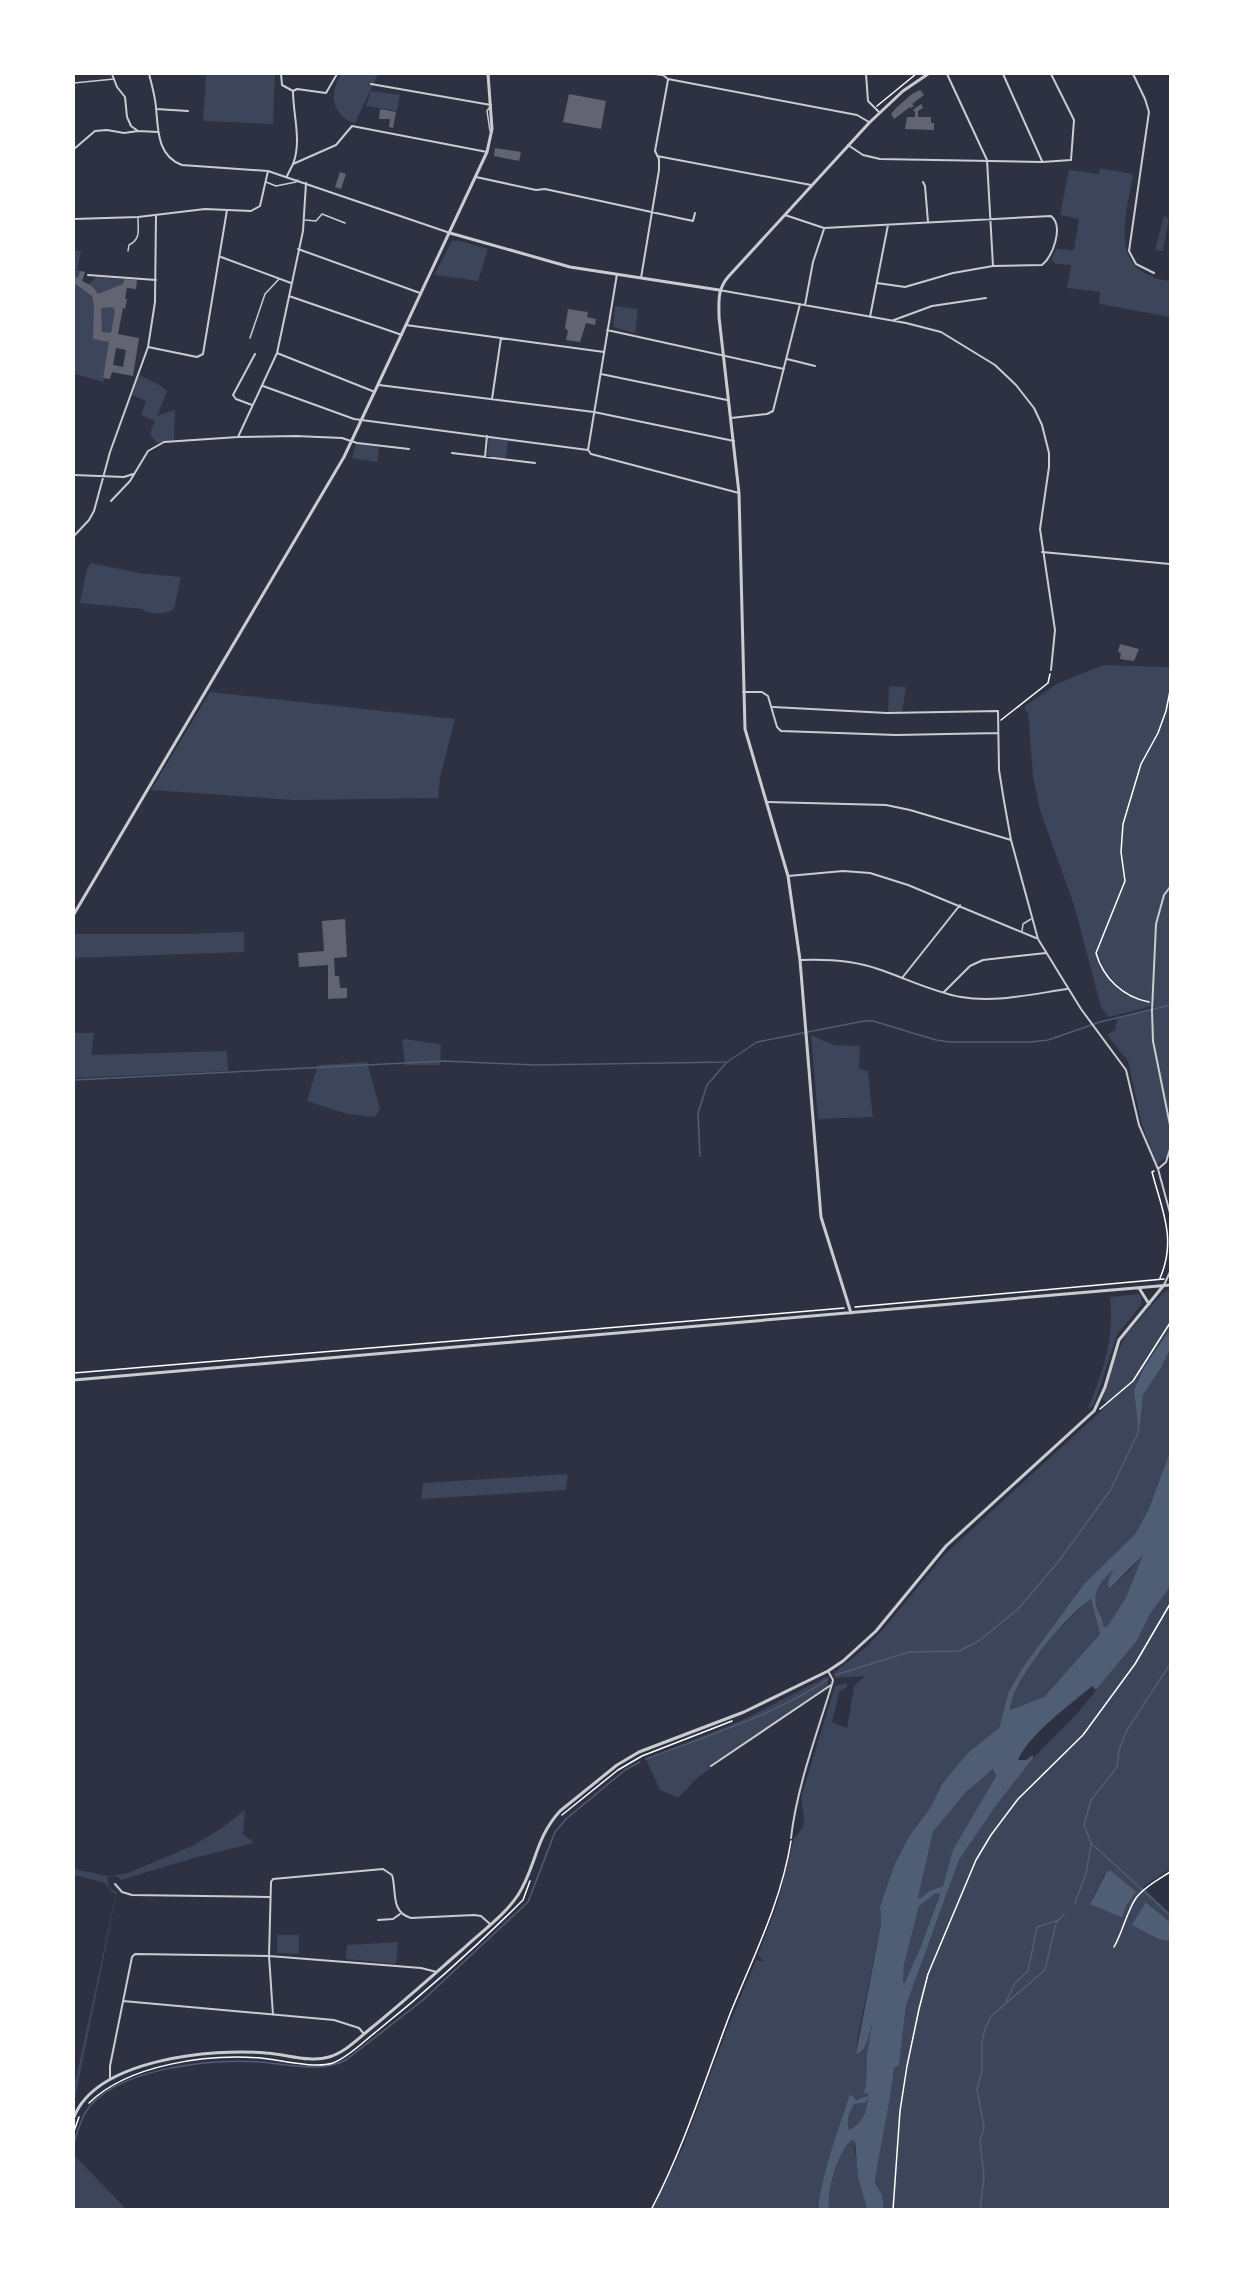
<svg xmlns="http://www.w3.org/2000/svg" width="1244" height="2283" font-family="Arial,sans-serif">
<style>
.green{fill:#3c4559;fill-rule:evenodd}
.water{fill:#4f5d75;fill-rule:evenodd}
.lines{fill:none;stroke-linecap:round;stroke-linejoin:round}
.stream{stroke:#4f5d75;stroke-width:1.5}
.building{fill:#626471;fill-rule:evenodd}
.path{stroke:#fff;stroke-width:1.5}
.service{stroke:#caccd0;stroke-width:1.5}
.minor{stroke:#caccd0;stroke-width:2}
.tertiary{stroke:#caccd0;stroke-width:3}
</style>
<rect width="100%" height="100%" fill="#2d3142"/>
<path class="green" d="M206,74H275L273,124L203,121Z
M341,74H378L355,123C342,120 332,107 334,93C334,87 338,79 341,74Z
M371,91L400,95L397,111L366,106Z
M1100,168L1133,174C1128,207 1109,265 1153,276V278L1170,281V317L1099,304L1100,292L1067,288L1071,265L1056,264L1051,260L1056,249L1074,250L1079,219L1060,215L1069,170L1099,174Z
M1164,216L1169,218L1163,251L1155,250Z
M452,241H460L488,249L478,281L434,275Z
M74,250L81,251L77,270L85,272L82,281L89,284L96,277L124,279L103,378L104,382L74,374Z
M615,306L638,309L635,333L613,327Z
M139,375L158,384L167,391L157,416L175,410L174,440L157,443L150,434L155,421L141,415L146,401L132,395Z
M489,437L508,439L506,459L487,456Z
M356,444L379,447L377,462L352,458Z
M91,563L139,573L181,577L174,609C163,615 153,615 142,609L80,603L87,569Z
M1104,665L1170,667V1148L1167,1157L1157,1164L1142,1125L1128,1061L1107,1035L1115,1030L1117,1019L1156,1007L1152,1006L1109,1017L1101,1007L1074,905L1040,810L1033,777L1028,712L1025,711V706L1058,683Z
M889,686L906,687L902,712H888Z
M210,692L455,719L440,777L438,798L294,800L151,790Z
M244,932V952L74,958V934H181Z
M74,1033H94L91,1055L227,1051L228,1071L74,1078Z
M811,1035L834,1045L860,1046L859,1069L868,1071L873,1117L818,1119Z
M404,1039L441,1044L440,1065H405L402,1040Z
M367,1062L380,1109L375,1117L347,1114L307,1101L318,1065Z
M1170,1289V1329L1144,1368L1139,1424L1143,1395L1161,1368L1170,1349V1452L1148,1511L1135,1534L1084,1584L1023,1667L1009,1691L999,1728L942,1784L931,1808L910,1835L880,1907L881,1924L858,2036L856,2054L872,2023L866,2071L868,2096L863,2099H854C835,2134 823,2170 818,2209L652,2210L683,2147L728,2027L756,1960L764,1962L758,1955L777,1905L794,1838C812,1821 800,1815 802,1794L835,1686L847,1683V1687L839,1692L832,1722L847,1728L854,1686L865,1676L836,1678L834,1673L866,1647L886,1626L945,1554L1102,1410L1109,1402L1102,1400L1114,1360L1126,1335L1151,1306L1164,1292Z
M1139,1294L1142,1298L1141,1305L1117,1335L1096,1399L1092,1407L1088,1408C1103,1373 1115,1335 1110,1297Z
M568,1474L566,1490L421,1499L423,1483Z
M1144,1553L1126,1597L1107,1627H1104C1103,1620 1102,1619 1099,1613C1090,1595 1100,1579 1114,1568L1109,1589L1128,1572Z
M1170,1587V1869L1143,1887L1170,1914V1922L1147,1902L1160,1940L1170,1941V2209H884L882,2195L875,2183C880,2144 890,2107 894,2068L899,2065L906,2006L959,1860L995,1807L1033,1758L1075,1716L1136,1642L1150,1614ZM1105,1873L1126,1906L1121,1918L1090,1903Z
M1091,1598L1100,1634L1044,1697L1010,1710C1011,1675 1066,1621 1091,1598Z
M826,1677L828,1682L827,1687L712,1764L711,1768L696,1779L678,1798L660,1790L646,1759L745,1719Z
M993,1768L996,1776L954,1850L943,1886L929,1891L921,1898H918L933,1832L966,1792Z
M245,1810L243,1834L254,1843L194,1858L121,1880L116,1876L107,1877L109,1888L117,1892L75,2099L74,2087L116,1894L110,1891L105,1883L74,1875V1869L108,1876L125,1874L192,1846L220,1829Z
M936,1893H940L921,1946L906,1984L903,1983L904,1965L919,1905Z
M277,1935H299V1954L277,1953Z
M398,1942L396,1964L346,1959L347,1945Z
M869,2099C865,2113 863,2125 848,2131V2117L854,2104L865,2103Z
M852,2140L855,2141L854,2148L867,2209H829C827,2191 837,2152 852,2140Z
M74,2155L126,2209H74Z"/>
<path class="water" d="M1170,1329V1349L1161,1368L1143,1395L1140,1424H1138L1134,1390L1144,1368Z
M1170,1452V1587L1150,1614L1136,1642L1096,1690L1092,1686C1070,1705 1029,1734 1018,1760H1026L1033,1755V1758L995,1807L959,1860L906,2006L899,2065L894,2068C890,2107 880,2144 875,2183L882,2195L884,2209H867L858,2177L855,2141L852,2140C837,2152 827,2191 829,2209H818C822,2170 838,2132 850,2094L856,2100L868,2096V2093L865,2094L864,2091L866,2087L867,2055L872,2024C868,2034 868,2051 856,2054L881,1924L880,1907L894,1866L910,1835L931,1807L942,1784L968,1753L999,1728L1009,1691L1023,1667L1084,1584L1135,1534L1148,1511ZM1143,1555L1126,1597L1107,1627H1104C1103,1621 1102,1619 1099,1613C1090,1593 1100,1582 1113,1570L1108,1582L1109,1589ZM1091,1599L1100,1634L1044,1697L1010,1710C1011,1680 1067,1615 1091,1599ZM993,1769L996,1776L953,1850L943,1886L929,1891L921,1898H918L933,1832L966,1792ZM936,1893L940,1894L921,1946L905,1983L903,1982L904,1965L919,1906ZM868,2099C866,2113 862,2125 848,2130V2117L854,2104L865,2103Z
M1110,1870L1136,1892L1126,1906L1122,1918L1090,1904L1106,1873Z
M1146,1902L1170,1922V1941L1160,1940L1132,1925Z"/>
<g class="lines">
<path class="stream" d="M74,1080L444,1061L535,1065L727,1062L757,1042L864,1021H873L936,1040L950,1042H1031L1048,1040L1100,1022L1170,1005
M700,1156L698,1113L707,1085L726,1063
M1170,1664L1127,1730L1119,1750L1117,1767L1091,1800L1084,1825L1091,1843L1170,1915
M835,1675L909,1652L959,1651L979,1641L1018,1609L1058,1562L1110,1491L1138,1433L1139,1423
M646,1759C704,1737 778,1714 828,1679
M1075,1903L1086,1874L1091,1844
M1005,2004L1015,1983L1028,1971L1037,1927L1059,1920
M74,2143C77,2133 80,2122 85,2113C112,2068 214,2058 260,2062C288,2064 321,2073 346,2060L423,2000L528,1902L555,1832L566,1819L625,1770L640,1762
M980,2210L984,2176L980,2141L984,2127L977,2089L982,2071V2041L985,2029L991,2016L1045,1970L1056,1923L1064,1914"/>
</g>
<path class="building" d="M920,90L924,95L912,104L914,106L911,108L910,107L894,119L891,114L896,108L912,94Z
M569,94L606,101L601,129L563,122Z
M921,104L923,108L918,111V117H931V123H934V130L905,129L907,117H915V112L913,110Z
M380,109L396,112L393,128L389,127L390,119H379Z
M495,148L521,152L519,161L494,156Z
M340,172L346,174L341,189L335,187Z
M80,271L85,272L82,281L92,286L98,294L123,284L124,279L137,280L136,289L127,288L125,299H127L125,309L123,308L118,334L139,338L133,376L112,372L110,379L103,378L109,342L93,339L94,305L92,296L74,283V276L78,278ZM112,307L115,311L111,333L102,332L101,308ZM116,348L126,350L123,367L113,365Z
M568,309L588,312L587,317L596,319L595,325L586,323L580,342L566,340L568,331L565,328Z
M1120,644L1139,649L1134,661L1120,659L1121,653L1118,652Z
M345,919L347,957L334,958L335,976H339L340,988H347V998L328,999V965L299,967L298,953L324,951L322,921Z"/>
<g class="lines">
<path class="path" d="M877,106L916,74
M1001,720L1048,683L1050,674
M1149,1002C1123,997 1103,978 1096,953L1125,881L1121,852L1123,824L1141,764L1158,733L1166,711L1170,691
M1154,1171L1152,1172C1162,1210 1177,1240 1160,1278
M855,1307L1164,1279
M74,1373L844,1308
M1100,1409L1133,1381L1170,1323
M562,1815L618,1770L642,1756L732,1721
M1114,1947C1123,1931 1127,1911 1136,1898C1144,1887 1159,1879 1170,1872
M89,2103C129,2064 207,2054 261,2058C281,2060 314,2069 333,2063C349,2057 364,2041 377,2031C428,1990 477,1946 523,1900L530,1881
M74,2131L79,2117
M651,2210C684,2147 705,2080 730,2014C753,1957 781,1903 791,1841
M893,2210L900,2111L907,2066L919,2009L928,1974L976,1860L991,1835L1018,1799L1083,1735L1135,1664L1170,1604"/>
<path class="service" d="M74,83L114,79
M489,108L487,111L490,131
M266,182L276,186L296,182L298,180
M305,220L316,221L322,214L345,223
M128,251L129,245C141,239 138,230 138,218
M250,338L265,294L279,279
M1022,931L1023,924L1031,919"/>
<path class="minor" d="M112,74L117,87L125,97L127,117L131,126L138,131L158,132
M149,74C152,85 155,96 156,107C158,129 157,156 182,165L268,171L450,233
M281,74L282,85L293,91C293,115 302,141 293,164
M654,74L663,75L668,79L857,115L869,122
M866,74L868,101L880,113
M947,74L987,160L993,266
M1003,74L1042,161
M1133,74L1145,99L1149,112L1129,251L1136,264L1154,273
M371,84L491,105
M293,91L297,89L326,93L337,74
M156,109L188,111
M848,145L863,155L880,159L1042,162L1071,160L1074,120L1051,74
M74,149L95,131L107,130L124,133L138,131
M657,156L811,185
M287,176L293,164L336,145L352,126L487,152
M476,177L536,190L545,189L693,221L695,213
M923,182L925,186L928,222
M785,215L824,228L1051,216C1064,226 1053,256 1042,265L993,266L953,273L905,287L877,283
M74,219L138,217L205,209L251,211L260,206L268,171
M298,249L420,293
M221,257L291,283
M88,275L156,280
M641,278L659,170V159L655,151L668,80
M719,290L906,323L941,332L995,365L1016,385L1034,408L1042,425L1049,453V467L1040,529L1055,630L1051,670
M289,296L402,335
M805,305L813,262L824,229
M870,317L888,225
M894,320L932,306L986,298
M406,325L604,352
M607,330L784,369
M148,347L197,357L203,354L227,210
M277,353L375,392
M787,359L815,366
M601,374L727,400
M379,385L594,412L734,441
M263,386L354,419L588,450L591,454L739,493
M492,399L501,338
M252,405L236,399L233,395L255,354
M731,418L767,414L773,411L800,304
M238,437L277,353L303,231L306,183
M588,450L617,274
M452,453L535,463
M485,457L487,436
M74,475L124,477L133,474
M111,501L130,481L148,451L164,442L238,437L296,436L342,438L357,443L409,449
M74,536L89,520L94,511L110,452L148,347L155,302L156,215
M1042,552L1170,564
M743,692H762L768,696L777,727L781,731L896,735L998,733
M773,707L887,713L998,711L999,770L1004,801L1011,840L1038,939L1081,1009L1126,1070L1139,1125L1158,1169L1170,1213
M767,802L886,805L910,810L1011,840
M788,876L843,871L870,873L908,885L1036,938
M1170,887L1164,895L1156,924L1152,1011L1153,1041L1170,1125
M800,960C826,959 853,960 878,969C905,978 933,992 961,997C995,1003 1033,994 1067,989
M902,978L960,905
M944,992L970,966L983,960L1046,953
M1158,1169L1166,1162L1170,1149
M1164,1285L1170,1272
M711,1766L831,1685
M791,1838C797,1786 817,1734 832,1684L833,1680L828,1671
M115,1884L122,1892L132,1895L270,1897
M378,1920L393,1919L400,1914
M123,2001L334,2020L359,2028L364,2034
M273,2015L269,1956L271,1882L273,1879L383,1869L392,1875C397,1891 390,1912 411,1918L474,1915L481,1916L490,1924
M110,2079V2066L132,1957L135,1954L269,1956L421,1968L437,1972"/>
<path class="tertiary" d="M450,233L570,267L719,290
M74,914L344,457L487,152L492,129L488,74
M1139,1288L1149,1304
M851,1313L821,1217L800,960L788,876L745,729L739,493L719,317C719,302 717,290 728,277L869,123L903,91L928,74
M74,1380L1170,1285
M74,2117C97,2059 213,2048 266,2053C286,2054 310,2063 329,2057C344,2053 358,2039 370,2029C402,2003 432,1976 463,1949C481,1932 504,1916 518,1895C536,1867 535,1838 560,1811L617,1765L639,1752L744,1712L828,1671L843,1661L876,1631L946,1546L1094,1411L1105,1387L1119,1340L1164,1285"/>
</g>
<rect width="1244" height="2283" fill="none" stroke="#ffffff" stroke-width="150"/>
</svg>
